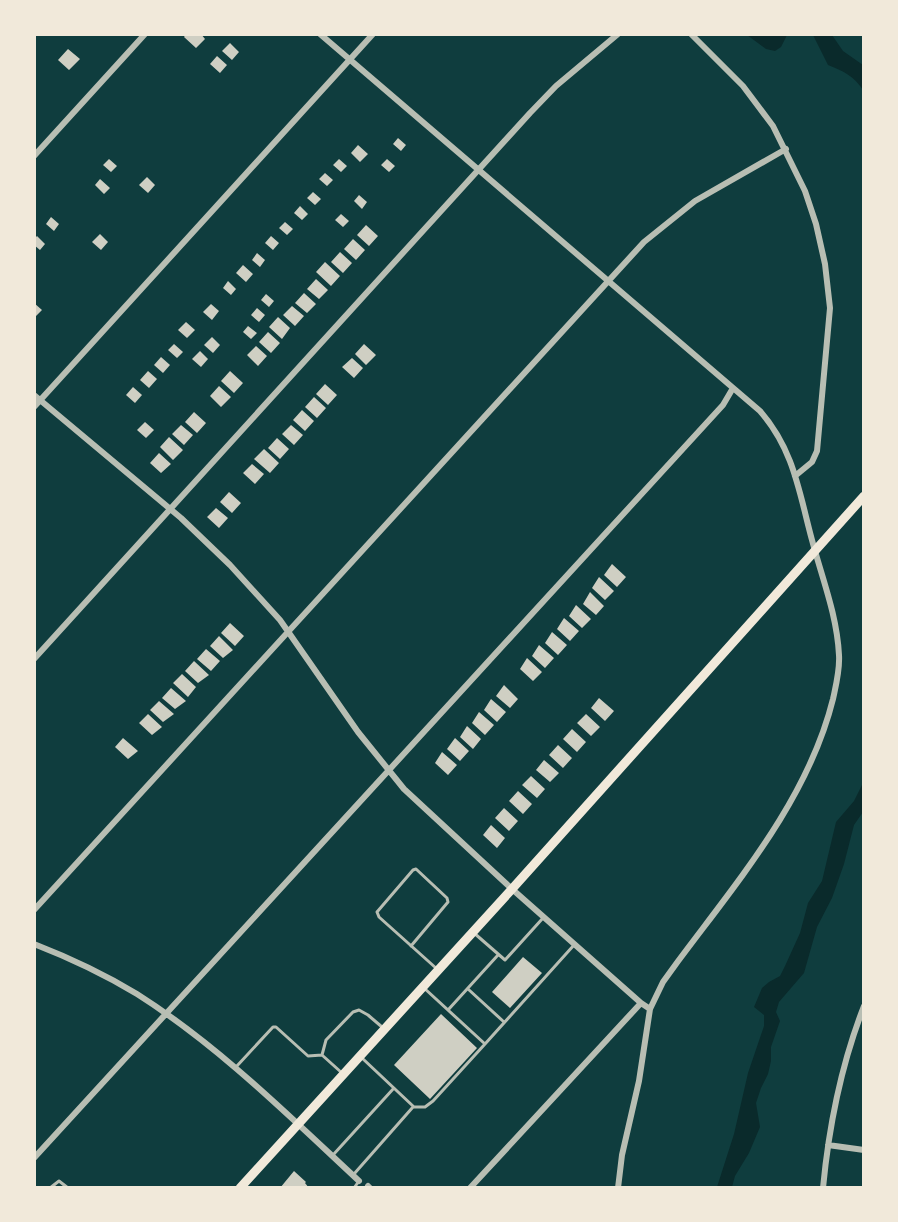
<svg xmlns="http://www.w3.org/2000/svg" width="898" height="1222" font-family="'IBM Plex Sans',sans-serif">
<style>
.water{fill:#0a2a2b}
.building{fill:#cfcfc3}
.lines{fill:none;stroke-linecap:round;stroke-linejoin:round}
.service{stroke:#b8beb3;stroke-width:3}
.minor{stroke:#b8beb3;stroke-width:6}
.secondary{stroke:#f1e9da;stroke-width:9}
</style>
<rect width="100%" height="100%" fill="#0f3d3e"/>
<path class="water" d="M747,35H787L781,47L775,51L766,49Z
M813,35H832L843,51L863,65V90C854,76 843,71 828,65Z
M863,783V812L854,825L844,864L832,898L817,927L804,973L779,1002L776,1012L780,1021L771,1047V1061L768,1074L761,1088L756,1103L760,1127L749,1153L735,1176L732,1187H717L734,1134L748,1073L764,1026V1015L754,1007L762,988L769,982L780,976L785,966L800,933L808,903L822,881L836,822L854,801Z"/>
<path class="building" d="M186,34H201L205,39L196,48L184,37Z
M230,43L239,52L232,60L222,51Z
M68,49L80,59L69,70L58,60Z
M217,56L227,65L220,73L210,64Z
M398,138L406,145L401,151L393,144Z
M358,145L368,154L360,162L351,153Z
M109,159L117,166L111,172L103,165Z
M339,159L347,166L341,172L333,165Z
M387,159L395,166L389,172L381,165Z
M325,173L333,180L327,186L319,179Z
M147,177L155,185L148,193L139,185Z
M100,179L110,188L104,194L95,185Z
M313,192L321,199L315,205L307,198Z
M359,195L367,202L362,209L354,201Z
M300,206L308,214L302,220L294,213Z
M341,214L349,221L343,227L335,220Z
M51,217L59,224L54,231L46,224Z
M285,222L293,229L287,235L279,228Z
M366,225L378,236L369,246L357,235Z
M100,234L108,242L101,250L92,242Z
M37,236L45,244L40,250L34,245V239Z
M271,236L279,243L273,250L265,243Z
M353,239L365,250L356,260L344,249Z
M340,252L352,263L343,273L331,262Z
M257,253L265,260L260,267L252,260Z
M325,262L340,276L331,286L316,272Z
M243,265L253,274L246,282L236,273Z
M316,279L328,290L319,299L307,289Z
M228,281L236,289L231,295L223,288Z
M304,293L316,304L307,313L295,303Z
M266,294L274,301L269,307L261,300Z
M34,303L42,310L36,316L34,315Z
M211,304L219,311L212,320L203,312Z
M292,306L304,316L295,326L283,315Z
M257,308L265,315L259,322L251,315Z
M278,317L290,328L282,339L269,327Z
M186,322L195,330L187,338L178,330Z
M248,326L257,333L251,339L243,332Z
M268,332L280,343L271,353L259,342Z
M212,337L220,345L213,353L204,345Z
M174,344L183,352L177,358L168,350Z
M364,344L376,355L366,365L355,354Z
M256,346L267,356L258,366L247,355Z
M200,351L208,359L201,367L192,359Z
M161,357L170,365L163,373L154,365Z
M352,358L363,368L354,378L342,367Z
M148,371L157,379L149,388L140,380Z
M230,371L243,383L234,393L221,381Z
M325,384L337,395L328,405L316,394Z
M219,386L231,397L221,407L210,396Z
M133,387L142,395L135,403L126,395Z
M314,397L326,408L317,418L305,407Z
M302,410L314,421L305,431L293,420Z
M194,412L206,423L197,433L185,422Z
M145,422L154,430L146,438L137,430Z
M181,425L193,435L184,445L172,434Z
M291,425L303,435L294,445L282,434Z
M169,437L183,450L173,460L160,447Z
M277,438L289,449L280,459L268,448Z
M264,449L279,463L270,473L254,459Z
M159,453L171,464L161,473L150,463Z
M252,464L264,474L255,484L243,473Z
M229,492L241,503L232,513L220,502Z
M216,508L228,518L219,528L207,517Z
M612,564L626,577L617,587L604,575Z
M599,577L614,591L605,600L592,588Z
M590,592L604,606L596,615L583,604Z
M576,605L591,619L582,628L569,616Z
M564,618L579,631L570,641L557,629Z
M230,623L244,636L235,646L221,633Z
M552,632L567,645L558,655L545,643Z
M219,636L233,650L223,658L210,646Z
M539,645L554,658L545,668L532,656Z
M206,649L220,661L211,671L197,659Z
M527,658L542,672L533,681L520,669Z
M194,661L209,675L198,683L185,671Z
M182,674L196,687L188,697L173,683Z
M504,685L518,699L510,708L496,696Z
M171,688L186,701L175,709L162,698Z
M599,698L614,711L605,721L591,708Z
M491,699L506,712L497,722L484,710Z
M159,701L174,714L163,722L150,710Z
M479,712L494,725L485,735L472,723Z
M148,714L162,727L152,735L139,723Z
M586,714L600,727L591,736L577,723Z
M467,726L481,739L473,749L460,737Z
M572,729L586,742L577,752L563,739Z
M123,738L138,751L128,759L115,747Z
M455,738L469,751L460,761L447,749Z
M558,745L572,758L563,768L549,755Z
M442,752L457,765L448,775L435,763Z
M544,760L559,773L550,782L536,770Z
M531,776L545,789L537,798L522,785Z
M518,791L532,804L523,814L509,801Z
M504,808L518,821L509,831L495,818Z
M491,825L505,838L497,848L483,835Z
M523,957L542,973L510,1008L492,992Z
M441,1014L477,1048L430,1099L394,1065Z
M294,1171L306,1182L305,1183L309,1188H280Z"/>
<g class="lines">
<path class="service" d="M474,933L505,960L543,918
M411,946L448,902L447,898L416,869L413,870L377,912L379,917L437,969
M468,989L504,1022
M448,1010L498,955
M485,1044L574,945
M362,1058L414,1107H425L433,1101L485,1044L424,988
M236,1067L273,1027H276L308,1056L322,1055
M342,1073L322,1055L326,1040L353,1012L359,1010L368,1015L382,1027
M333,1155L394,1088
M354,1174L413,1107
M50,1188L59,1181L68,1188
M354,1188L359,1181"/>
<path class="minor" d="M320,34L760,411C794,450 799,492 812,540C822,578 837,615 839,655C840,670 836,685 833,699C808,800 736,883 676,964L663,982L650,1009L639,1081L622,1155L618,1188
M691,34L743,86L773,126L805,191L816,224L825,264L830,308L817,451L812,462L795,476
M34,156L145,34
M34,395L181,518L230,565L280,620L358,732L404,789L512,889L641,1003L650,1009
M34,407L373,34
M34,659L530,113L556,86L618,34
M34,910L644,242L695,201L786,149
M34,944C70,958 104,974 137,994C219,1046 289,1116 359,1181
M828,1145L864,1150
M34,1158L723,405L733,388
M368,1186L370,1188
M470,1188L641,1003
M823,1188C829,1125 841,1065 864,1006"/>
<path class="secondary" d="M240,1188L512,889L864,496"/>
</g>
<rect width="898" height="1222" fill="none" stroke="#f1e9da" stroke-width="72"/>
</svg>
